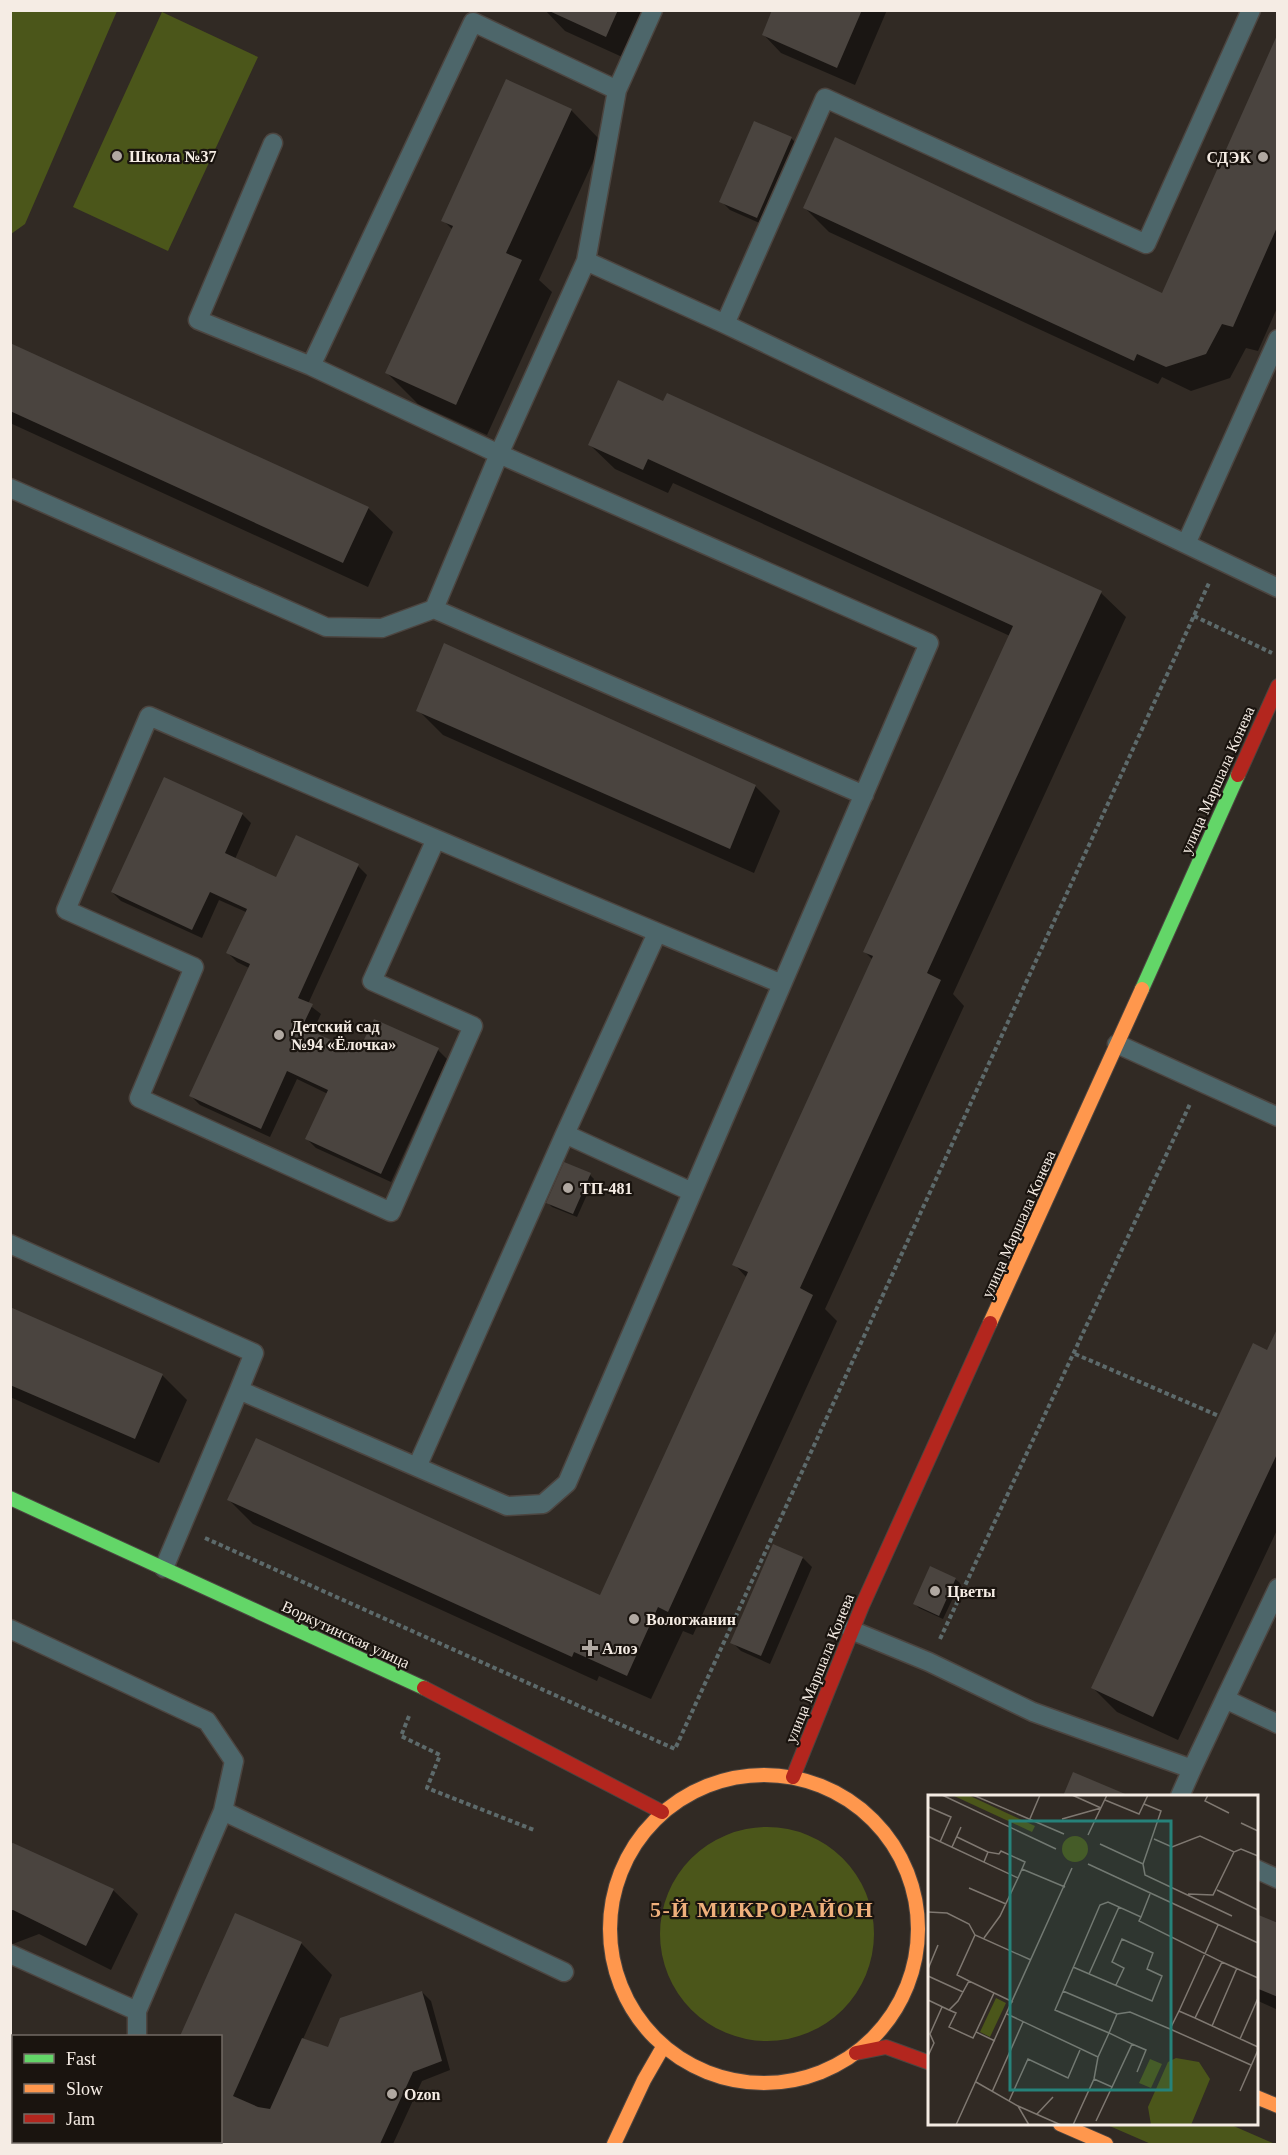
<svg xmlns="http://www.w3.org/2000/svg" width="1288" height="2155" font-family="'Times New Roman',serif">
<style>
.green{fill:#4b561a}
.shadow{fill:#0007}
.building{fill:#4a443f}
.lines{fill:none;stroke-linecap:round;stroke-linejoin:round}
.lane-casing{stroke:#4c4540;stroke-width:21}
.fast-casing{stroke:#4c4540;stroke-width:16}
.slow-casing{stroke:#4c4540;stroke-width:16}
.jam-casing{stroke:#4c4540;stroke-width:16}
.path{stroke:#5d6a6b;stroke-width:4;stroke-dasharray:4.5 3;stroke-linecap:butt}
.lane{stroke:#4d666a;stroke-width:18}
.fast{stroke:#63d668;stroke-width:14}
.slow{stroke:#ff974d;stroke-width:14}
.jam{stroke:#b3261e;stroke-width:14}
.poi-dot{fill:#b0a8a1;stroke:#1a140f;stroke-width:2}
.labels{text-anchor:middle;stroke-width:4.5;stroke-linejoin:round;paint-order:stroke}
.poi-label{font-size:16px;font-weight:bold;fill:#f5ece4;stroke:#1a140f;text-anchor:start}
.street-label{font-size:16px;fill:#f5ece4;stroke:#1a140f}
.district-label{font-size:22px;font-weight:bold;letter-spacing:1.5px;fill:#efb07c;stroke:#1a140f}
.inset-road{fill:none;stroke:#7f7871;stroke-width:1.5}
.view{fill:#26827a;fill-opacity:0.15;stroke:#26827a;stroke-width:3}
.inset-edge{fill:none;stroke:#f5ece4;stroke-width:3}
</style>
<rect width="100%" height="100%" fill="#312a24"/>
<path class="green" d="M11,10L117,11L25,224L11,234Z
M162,12L258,57L168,251L73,207Z
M660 1934a107 107 0 1 1 214 0a107 107 0 1 1-214 0Z
M1105,2124H1229L1275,2144H1151Z"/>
<path class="shadow" d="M545,10H654L631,61L565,31Z
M774,10H887L855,85L781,53L764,35Z
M1278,36V306L1258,351L1246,348L1230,378L1191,391L1162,377L1158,384L829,232L804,207L1162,295Z
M571,110L602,142L539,280L552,292L487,435L418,404L387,373L453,230L443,220Z
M791,138L800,147L766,226L730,210L721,201Z
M10,344L368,508L393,532L368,587L10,423Z
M668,395L1101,593L1126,617L953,994L964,1006L825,1309L837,1321L693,1635L683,1631L651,1699L599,1676L597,1681L253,1524L229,1500L601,1597L747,1278L734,1264L873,960L865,952L1010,636L673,483L668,493L615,469L590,445L664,403Z
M418,710L755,786L780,811L754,873L443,735Z
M242,814L251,823L235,859L277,879L296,837L358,866L367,875L308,1004L321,1014L312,1033L359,1054L438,1050L447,1059L391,1182L316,1148L307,1139L328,1094L297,1079L270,1137L200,1105L191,1096L249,968L237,962L228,953L246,912L219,900L202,938L121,901L112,892Z
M590,1175L594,1179L577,1217L552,1207L548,1203Z
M10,1308L162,1375L187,1400L159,1463L10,1397Z
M1278,1331V1528L1178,1740L1117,1712L1093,1688Z
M803,1558L812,1567L770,1664L741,1651L732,1642Z
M955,1579L960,1583L943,1619L919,1608L915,1604Z
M1074,1774L1127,1796H1064Z
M10,1845L113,1890L138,1914L111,1970L39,1934L10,1945Z
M236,1915L301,1943L332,1975L303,2039L329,2048L422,1992L431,2001L450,2070L422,2081L393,2144H172L173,2142H220V2036H181Z
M1256,1916L1278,1925V2010L1256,2000Z"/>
<path class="building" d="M547,10H618L606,37Z
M772,10H862L837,68L762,35Z
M1278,33V225L1233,327L1222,324L1206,354L1166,367L1137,354L1134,361L803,208L835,137L1162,293Z
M506,79L572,109L506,253L522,260L456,405L385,373L453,226L441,221Z
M754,121L792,137L757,218L719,202Z
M10,343L369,507L343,563L10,411Z
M618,380L663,401L667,393L1102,591L927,973L941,980L800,1288L813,1295L668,1612L658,1607L627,1676L574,1652L572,1657L227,1500L256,1438L600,1595L748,1272L732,1265L873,956L863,952L1013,626L648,459L643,470L588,445Z
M444,643L756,785L730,849L416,711Z
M164,777L243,813L225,853L276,877L296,835L359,864L298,998L313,1004L302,1027L358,1052L374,1019L439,1048L381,1174L305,1139L328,1090L287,1071L261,1129L189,1096L250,964L226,953L247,909L210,892L192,930L111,892Z
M564,1162L591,1173L573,1214L546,1203Z
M10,1307L163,1374L135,1439L10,1385Z
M1278,1327V1452L1153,1717L1091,1688L1253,1343L1267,1350Z
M773,1544L803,1557L761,1656L730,1643Z
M930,1566L956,1578L939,1616L913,1604Z
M1073,1772L1130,1796H1063Z
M13,1843L114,1889L86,1946L13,1910L10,1911V1844Z
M235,1913L302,1942L233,2096L258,2107L270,2109L302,2038L328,2047L340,2018L422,1991L442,2061L413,2072L380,2144H248L242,2143L241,2144H170L171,2142H220V2036H180Z
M1256,1914L1278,1923V1997L1256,1988Z"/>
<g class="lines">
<defs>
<path id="lane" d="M617,90L473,22L311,366L499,454L434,609L864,795
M273,143L198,320L311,366
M586,261L617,90L653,10
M725,324L825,98L1146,244L1251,10
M10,488L326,627L382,628L434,609
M1186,544L1278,339
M436,839L372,981L473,1026L391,1212L139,1098L194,967L66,910L149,716C360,807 570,897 782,984
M1117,1044L1278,1117
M565,1134L692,1192
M10,1244L254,1353L239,1390
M417,1467L565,1134L657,933
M164,1568L239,1390L507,1506L543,1504L567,1483L929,643L499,454L586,261L725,324L1278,588
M10,1629L207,1721L234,1761L223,1811
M851,1630L929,1662L1033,1712L1192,1769L1225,1699L1278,1724
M1225,1699L1278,1588
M1180,1796L1192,1769
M1256,1869L1278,1879
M10,1954L137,2011
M137,2036V2011L223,1811L564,1972
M114,2144L116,2142"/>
<path id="fast" d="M1142,989L1238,775
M10,1498L424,1688"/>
<path id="slow" d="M990,1323L1142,989
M610 1929a154 154 0 1 1 308 0a154 154 0 1 1-308 0Z
M1256,2097L1278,2106
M1060,2124L1106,2144
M614,2144L644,2080L663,2047"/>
<path id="jam" d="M1238,775L1278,686
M424,1688L662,1812
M793,1777L862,1606L990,1323
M856,2053L886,2047L930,2063"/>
</defs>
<use href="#lane" class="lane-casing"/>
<use href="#fast" class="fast-casing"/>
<use href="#slow" class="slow-casing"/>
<use href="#jam" class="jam-casing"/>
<path class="path" d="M1194,616L1272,653
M1075,1354L1219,1416
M205,1538L675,1749L1209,583
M940,1639L1190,1104
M409,1716L401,1736L440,1755L427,1788L534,1830"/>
<use href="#lane" class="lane"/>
<use href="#fast" class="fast"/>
<use href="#slow" class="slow"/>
<use href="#jam" class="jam"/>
</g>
<g class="poi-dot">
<circle cx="117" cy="156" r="6"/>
<circle cx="1263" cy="157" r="6"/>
<circle cx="279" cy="1035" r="6"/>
<circle cx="568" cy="1188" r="6"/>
<circle cx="935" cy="1591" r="6"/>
<circle cx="634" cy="1619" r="6"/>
<path d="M587 1639h6v6h6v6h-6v6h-6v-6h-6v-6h6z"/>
<circle cx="392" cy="2094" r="6"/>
</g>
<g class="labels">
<g class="poi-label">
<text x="129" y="162">Школа №37</text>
<text x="1251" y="163" text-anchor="end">СДЭК</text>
<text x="291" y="1032">Детский сад<tspan x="291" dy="18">№94 «Ёлочка»</tspan></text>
<text x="580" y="1194">ТП-481</text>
<text x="947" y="1597">Цветы</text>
<text x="646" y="1625">Вологжанин</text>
<text x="602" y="1654">Алоэ</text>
<text x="404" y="2100">Ozon</text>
</g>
<g class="street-label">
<text transform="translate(1217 780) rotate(-66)" y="6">улица Маршала Конева</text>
<text transform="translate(1018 1224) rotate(-66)" y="6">улица Маршала Конева</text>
<text transform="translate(346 1634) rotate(25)" y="6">Воркутинская улица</text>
<text transform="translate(819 1668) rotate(-68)" y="6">улица Маршала Конева</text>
</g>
<g class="district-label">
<text x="762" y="1917">5-Й МИКРОРАЙОН</text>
</g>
</g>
<g transform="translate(928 1795)">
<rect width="330" height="330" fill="#312a24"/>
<path d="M24,0H40L107,31L104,37ZM134 54a13 13 0 1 1 26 0a13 13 0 1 1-26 0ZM68,203L78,208L62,242L52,237ZM248,263L271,267L282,284L263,330H223L220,312L240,267ZM222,264L234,269L223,293L211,288Z" fill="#4b561a"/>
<path class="inset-road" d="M14,0L128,54M45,0L136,39M144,0L173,13M280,0L277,6L301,18M177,5L211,19L220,0M0,12L23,22L12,47M134,24L173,13M101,26L112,0M313,28L330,36M160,40L179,0M0,41L90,83L94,74L137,92M29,42L60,57M226,44L244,52L272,41L306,57L313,54L330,61M172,49L215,69L233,16L216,9M24,52L33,32M56,67L60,57L71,59L73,56L97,67L94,74M160,69L330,148M215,69L217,80L304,121M41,93L78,109M289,95L330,115M260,99L285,100L306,57M0,117L19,118L41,129L47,140L103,165M56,143L72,121L90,83M294,167L330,183M145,172L224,206L234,181L219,174L225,158L194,144L184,167L196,173L188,190M0,174L10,150M161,179L191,112M0,181L35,197M41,186L29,180L47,140M135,196L189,219L181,238L204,249L184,292L166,284M66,198L48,237L67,246M0,205L21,215L30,206L41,186L85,207M21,215L28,218L21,232L45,243L48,237M251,216L290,130M79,219L170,262L181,238L127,215L172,110L180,107L213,122L222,99M189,219L202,217L242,234L251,216L267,223L294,167L211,126L213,122M267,223L330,252M284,231L309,173M242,234L323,270M312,244L330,203M204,249L218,255L209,277M0,261L6,248L2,239L14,212M48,287L90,311L101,330M312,296L330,255M64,297L95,227M81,306L100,264L140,283L152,255M90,311L133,330M109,319L125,302M168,326L184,292M28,330L144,73M145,330L166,284L170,262"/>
<path class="view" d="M82,26H243V295H82Z"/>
<rect width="330" height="330" class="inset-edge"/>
</g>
<rect width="1288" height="2155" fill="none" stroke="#f5ece4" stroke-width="24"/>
<rect x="12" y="2035" width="210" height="108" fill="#1a140f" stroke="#726a64" stroke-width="1.5"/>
<rect x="24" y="2054" width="30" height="9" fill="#63d668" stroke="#726a64" stroke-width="1.5"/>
<text x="66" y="2065" font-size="18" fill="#f5ece4">Fast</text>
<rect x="24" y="2084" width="30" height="9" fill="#ff974d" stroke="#726a64" stroke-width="1.5"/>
<text x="66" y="2095" font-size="18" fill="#f5ece4">Slow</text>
<rect x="24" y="2114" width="30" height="9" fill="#b3261e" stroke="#726a64" stroke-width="1.5"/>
<text x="66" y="2125" font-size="18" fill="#f5ece4">Jam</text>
</svg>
